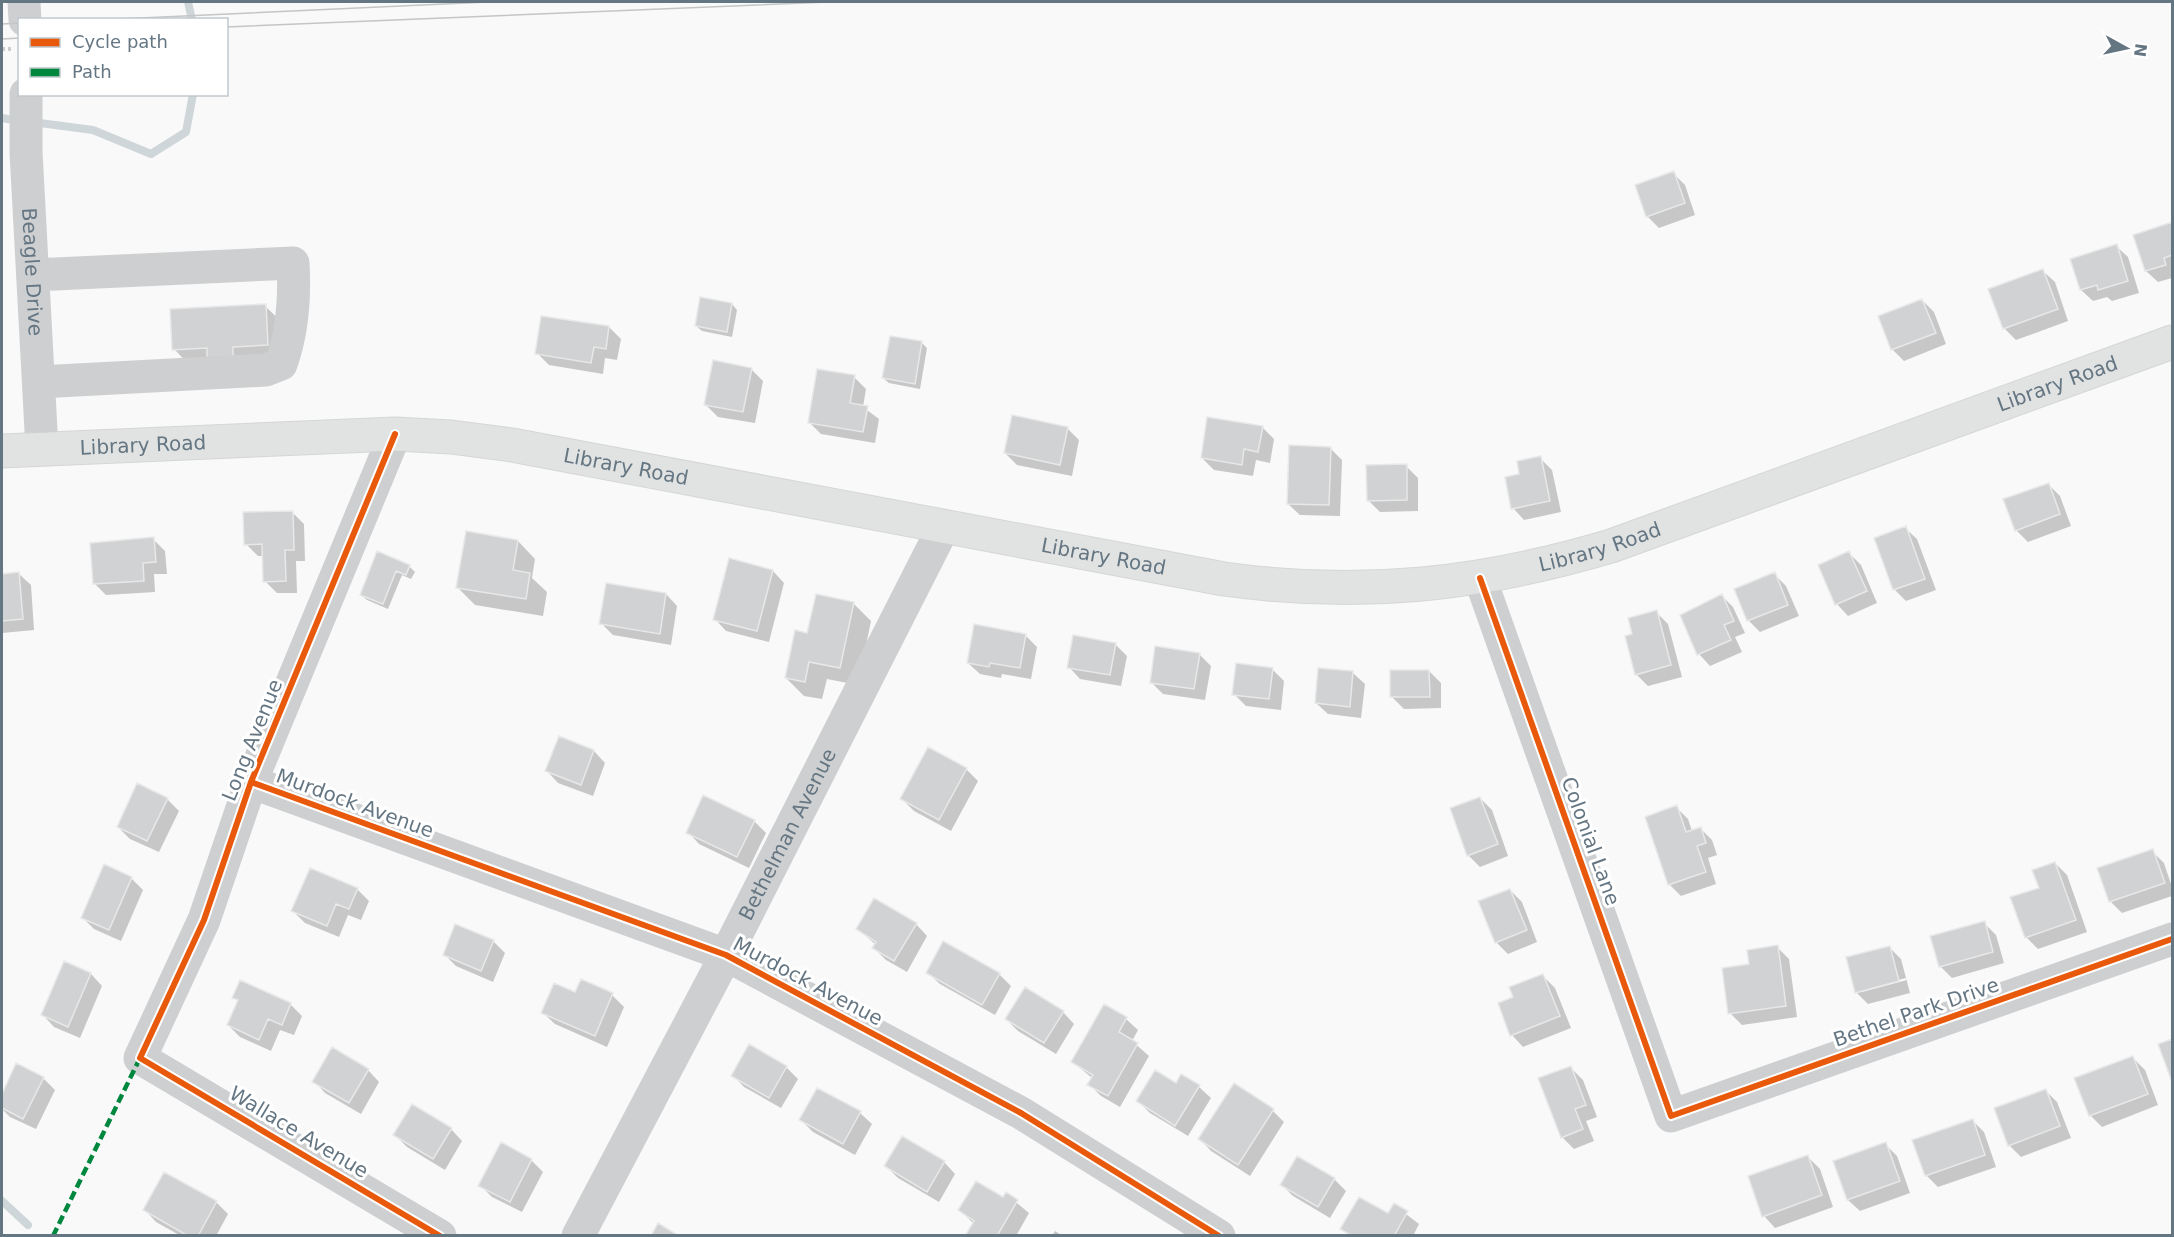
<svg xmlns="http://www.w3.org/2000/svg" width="2174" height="1237" font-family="'DejaVu Sans',sans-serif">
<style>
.shadow{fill:#0003;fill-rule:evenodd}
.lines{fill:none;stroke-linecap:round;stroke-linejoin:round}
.stream{stroke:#ced6d9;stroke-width:8}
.building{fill:#d0d2d3;stroke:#e8e8e8;stroke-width:1.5}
.major-casing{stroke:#d5d6d7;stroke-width:35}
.path{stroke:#cbcccd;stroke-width:4;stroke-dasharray:3 3;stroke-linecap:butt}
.minor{stroke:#cecfd0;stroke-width:33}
.major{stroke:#e1e2e2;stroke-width:33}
.tram{stroke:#c3c5c6;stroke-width:1.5}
.quiet{stroke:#00873e;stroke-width:4.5;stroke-dasharray:9 4.5;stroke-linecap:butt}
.cycleway-casing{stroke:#fff;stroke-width:10}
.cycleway{stroke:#e8590c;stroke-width:6}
.labels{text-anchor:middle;stroke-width:6;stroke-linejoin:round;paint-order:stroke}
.street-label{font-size:20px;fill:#657683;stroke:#fff}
</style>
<rect width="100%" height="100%" fill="#f9f9f9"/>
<path class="shadow" d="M1673,173L1685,185L1695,215L1659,228L1647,216Z
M2172,223V278L2158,282L2146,271L2135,236Z
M2116,246L2128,257L2139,293L2112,301L2107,297L2093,301L2081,290Z
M2043,271L2055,282L2068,321L2016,340L2004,328Z
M1922,300L1934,312L1946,344L1904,361L1892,349Z
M732,304L737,310L732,337L702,331L696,326Z
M265,306L289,329L291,368L197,373L174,349Z
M609,327L621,339L617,360L605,358L603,374L549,365L537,353Z
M891,337L922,343L927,348L920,389L889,383L883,378Z
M751,369L763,381L755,423L718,417L706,405Z
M854,377L866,389L863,407L879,419L875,443L821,434L809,422Z
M1262,427L1274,439L1270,463L1256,460L1253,476L1214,470L1202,458Z
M1067,428L1079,440L1072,476L1017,465L1005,453Z
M1330,448L1342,460L1340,516L1300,515L1288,504Z
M1540,458L1552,470L1561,512L1524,520L1513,508L1521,475Z
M1406,466L1418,478V511L1380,512L1368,500Z
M2048,484L2060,496L2071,526L2028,542L2016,530Z
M292,512L304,524L305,561H296L297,593H277L265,581L264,556H258L246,544Z
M1905,528L1917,539L1936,590L1906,601L1895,590L1876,539Z
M153,539L165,551L167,574H154L155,592L106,595L94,583Z
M518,541L535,559L532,578L547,592L543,616L475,605L457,587Z
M378,553L409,566L415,572L411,579L402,575L388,609L367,600L361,595Z
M1849,553L1861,565L1877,603L1848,616L1837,604Z
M773,571L784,583L769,642L726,631L715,619Z
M19,574L31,585L34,630L2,633V575Z
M1774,574L1786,586L1799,616L1760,632L1748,620Z
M666,594L677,606L671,645L613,635L601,623Z
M1722,596L1733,607L1745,633L1735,637L1742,652L1710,666L1699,654L1682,616Z
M853,603L871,621L858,685L827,679L822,699L804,696L786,678L809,635Z
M1656,612L1668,624L1682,677L1648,686L1636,674Z
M1025,635L1037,647L1031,679L1002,674L1001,678L980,674L968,663Z
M1115,644L1127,656L1121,686L1080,679L1069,667Z
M1199,654L1211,666L1205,700L1163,694L1151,682Z
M1272,669L1284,681L1281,710L1246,706L1234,694Z
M1429,671L1441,683V708L1404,709L1392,697Z
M1353,673L1365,684L1361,718L1328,714L1316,703Z
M560,738L594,751L605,763L593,796L558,783L547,771Z
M966,769L978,781L951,831L914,811L902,799Z
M1480,798L1492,810L1508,856L1480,867L1468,855Z
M167,799L179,811L159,852L130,839L118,827Z
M1676,807L1688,819L1692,831L1700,828L1712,840L1717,855L1708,858L1716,884L1681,896L1669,884Z
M754,821L766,833L749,868L699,844L688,832Z
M2152,851L2164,863L2172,887V896L2122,913L2111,902L2099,869Z
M2055,863L2067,875L2087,932L2038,949L2026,937L2041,888Z
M131,878L143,890L121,941L94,929L82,917Z
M357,889L369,901L361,920L348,915L339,937L305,923L293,911Z
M1510,890L1522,902L1537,942L1508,954L1496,942Z
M1984,923L1996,935L2004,963L1952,978L1940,966Z
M916,924L927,936L907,972L886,960L874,948L876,945L858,929Z
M493,941L505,953L493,982L456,966L445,955Z
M1777,947L1789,959L1797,1017L1742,1025L1730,1013L1751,965Z
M1889,947L1901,959L1910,993L1868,1004L1856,992ZM1906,978L1907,980L1862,992V989Z
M64,963L91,974L102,986L80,1038L54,1027L43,1015Z
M928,973L999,974L1011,986L995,1015L940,984Z
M1543,976L1555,988L1571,1028L1523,1047L1512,1035L1515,998Z
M582,981L612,995L624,1007L607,1047L555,1024L543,1013L576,994Z
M234,997L290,1004L302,1016L294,1035L280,1030L271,1051L240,1037L228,1025L239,1002Z
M1063,1012L1074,1024L1056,1054L1018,1031L1006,1019Z
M1126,1019L1138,1030L1132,1041L1149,1056L1120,1107L1101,1096L1089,1084L1092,1078L1073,1062Z
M2172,1040V1078L2160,1045Z
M2133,1058L2145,1070L2158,1105L2102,1127L2090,1115Z
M17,1065L43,1078L55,1090L36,1129L10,1117L2,1109V1097Z
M786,1067L798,1079L781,1108L744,1087L733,1075Z
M1571,1068L1583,1080L1597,1117L1586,1121L1594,1141L1574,1149L1562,1137Z
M368,1070L379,1082L361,1114L325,1093L314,1081Z
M1176,1085L1199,1087L1211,1098L1188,1136L1150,1113L1138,1101Z
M2045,1090L2057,1102L2071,1138L2021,1157L2009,1145Z
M1273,1111L1284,1122L1250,1176L1211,1151L1200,1139Z
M860,1113L872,1124L855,1155L813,1132L801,1120Z
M1972,1120L1984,1132L1996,1167L1938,1187L1926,1175Z
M451,1129L462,1141L445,1170L407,1147L395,1135Z
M1885,1144L1897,1156L1910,1193L1860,1211L1848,1200L1835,1162Z
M1808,1157L1820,1169L1833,1207L1775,1228L1764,1216Z
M531,1160L543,1172L522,1212L492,1197L480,1185Z
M944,1162L955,1174L939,1202L898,1178L886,1166Z
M1334,1179L1346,1191L1330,1218L1293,1196L1282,1185Z
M1006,1194L1029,1213L1016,1236H967L974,1224L960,1210L1004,1199Z
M216,1202L228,1214L216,1236H181L156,1222L145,1210Z
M1394,1205L1419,1224L1413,1236H1349L1342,1228L1388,1216Z
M1055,1231L1063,1236H1052Z"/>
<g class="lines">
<path class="stream" d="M188,2L192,20
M2,118L19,121
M32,122L93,130L151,154L186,132L193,94
M2,1201L28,1225"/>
</g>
<path class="building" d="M1674,171L1685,203L1646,217L1635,185Z
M2172,222V255L2164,258L2166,265L2145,271L2133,235Z
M2117,244L2128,281L2098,290L2097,285L2080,290L2070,259Z
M2043,269L2058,309L2003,329L1988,289Z
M700,297L732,303L727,332L695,326Z
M1922,299L1936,333L1891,350L1878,316Z
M266,304L268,345L233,347V359L207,360V348L172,350L170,309Z
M541,316L609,326L606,349L594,347L591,363L535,354Z
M890,336L922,341L915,384L882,378Z
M713,360L752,368L743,412L704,405Z
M817,369L855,375L850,403L868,406L863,432L808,423Z
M1012,415L1068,427L1060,465L1004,453Z
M1207,417L1263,426L1258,452L1244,449L1242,465L1201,458Z
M1289,445L1331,447L1329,505L1287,504Z
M1541,456L1550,501L1511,509L1505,477L1519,474L1517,461Z
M1407,464V500L1367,501L1366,465Z
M2049,483L2060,514L2015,531L2003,499Z
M293,511L294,550H285L286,581L263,582L262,544L244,545L243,512Z
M1906,526L1925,579L1893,590L1874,538Z
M466,531L518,540L513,570L530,573L526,599L456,588Z
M154,537L156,562L143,563L144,581L93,584L90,543Z
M377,551L410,565L406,575L396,571L383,604L360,595Z
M1849,551L1867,591L1835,605L1818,565Z
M729,558L773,570L757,631L713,620Z
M19,572L23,619L2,621V574Z
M1775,572L1788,605L1747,621L1734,589Z
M606,583L666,593L660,634L599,624Z
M816,594L854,602L840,668L809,662L805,682L785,678L795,630L807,633Z
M1722,594L1734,621L1724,625L1731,640L1697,655L1680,615Z
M1657,610L1671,665L1635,675L1625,636L1632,634L1628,618Z
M974,624L1026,634L1020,668L990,663L989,667L967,663Z
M1073,635L1116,643L1110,675L1067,668Z
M1155,646L1200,653L1194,689L1150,683Z
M1236,663L1273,668L1269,699L1232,695Z
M1318,668L1353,671L1350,707L1315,703Z
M1390,670H1429L1430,697H1390Z
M559,736L594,750L581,785L545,771Z
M928,747L967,768L939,820L900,799Z
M137,783L168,798L147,841L117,827Z
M703,795L755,820L737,857L686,833Z
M1480,797L1498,844L1467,856L1450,808Z
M1677,805L1686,832L1701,827L1706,843L1697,846L1706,872L1668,885L1645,817Z
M2153,849L2165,883L2109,902L2097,868Z
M2055,862L2076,920L2025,938L2010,897L2039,888L2032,870Z
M104,864L132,877L109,930L81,918Z
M310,868L358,888L349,909L336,904L327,926L291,911Z
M1510,889L1527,930L1495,943L1478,901Z
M874,898L917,923L894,961L872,948L876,942L856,929Z
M1985,921L1993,952L1939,967L1930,936Z
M455,924L494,940L481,971L443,955Z
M943,941L1000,973L982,1005L926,973Z
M1778,945L1786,1006L1728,1014L1722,968L1749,964L1747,950Z
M1890,946L1899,981L1855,993L1846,957Z
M64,961L91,973L68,1027L41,1015Z
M1543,974L1560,1016L1510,1036L1498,1003L1513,997L1509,987Z
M581,979L613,993L595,1036L541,1013L554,983L575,992Z
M240,980L291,1003L282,1025L268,1019L259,1040L227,1025L238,1000L232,998Z
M1025,987L1064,1011L1044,1043L1005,1019Z
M1104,1004L1127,1017L1119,1032L1138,1043L1108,1096L1087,1085L1093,1075L1071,1062Z
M2172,1039V1082L2158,1044Z
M749,1044L787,1066L769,1098L731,1076Z
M332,1047L369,1069L349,1103L312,1082Z
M2133,1056L2148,1094L2089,1116L2074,1078Z
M16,1063L44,1077L23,1119L2,1108V1094Z
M1571,1066L1586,1105L1575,1109L1583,1129L1561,1138L1538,1078Z
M1155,1070L1176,1083L1181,1074L1200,1085L1175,1126L1136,1101Z
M1234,1083L1274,1109L1238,1165L1198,1139Z
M817,1088L861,1111L843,1144L799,1120Z
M2046,1089L2060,1126L2008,1146L1994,1108Z
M412,1104L452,1128L433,1159L393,1135Z
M1973,1119L1985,1155L1925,1176L1912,1140Z
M902,1136L945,1161L927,1192L884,1166Z
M501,1142L532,1159L510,1202L478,1186Z
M1886,1142L1900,1181L1847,1200L1833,1161Z
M1808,1155L1822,1195L1762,1217L1748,1176Z
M1297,1156L1335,1178L1318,1207L1280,1185Z
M164,1172L217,1201L198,1236H188L143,1210Z
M976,1181L1003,1197L1006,1192L1018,1200L997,1236H965L974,1221L958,1210Z
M1359,1197L1388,1213L1394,1203L1408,1211L1394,1236H1352L1340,1229Z
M658,1223L679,1236H651Z"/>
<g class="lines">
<defs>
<g id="major">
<path id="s3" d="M2,451L395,434L451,437L512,445L1224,579C1360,598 1480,585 1611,546L2172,342"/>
</g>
</defs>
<use href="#major" class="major-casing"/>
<path class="path" d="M2,49H13"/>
<g class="minor">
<path d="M24,2L25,20"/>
<path id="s1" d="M26,94V152L42,449"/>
<path d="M33,275L293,263C295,298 293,331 281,364L266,370L39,382"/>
<path d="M395,434L251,782L204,920L140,1058L440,1236"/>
<path d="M1480,578L1671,1116L2172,939"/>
<path d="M251,782L726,955L1021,1113L1219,1236"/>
<path id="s2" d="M578,1236L726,955L944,526"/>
</g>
<use href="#major" class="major"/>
<path class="tram" d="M96,20L488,2
M2,24L20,23
M226,27L828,2
M2,39L20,38"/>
<path class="quiet" d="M53,1236L140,1058"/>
<defs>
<path id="cycleway" d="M395,434L251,782L204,920L140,1058L440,1236
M1480,578L1671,1116L2172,939
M251,782L726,955L1021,1113L1219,1236"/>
</defs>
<use href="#cycleway" class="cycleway-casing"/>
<use href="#cycleway" class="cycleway"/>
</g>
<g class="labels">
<g class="street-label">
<text dy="7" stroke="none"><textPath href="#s1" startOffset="178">Beagle Drive</textPath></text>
<text dy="7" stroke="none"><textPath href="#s3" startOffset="2102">Library Road</textPath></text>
<text dy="7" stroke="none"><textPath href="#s3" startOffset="141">Library Road</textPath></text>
<text dy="7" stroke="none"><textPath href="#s3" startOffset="627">Library Road</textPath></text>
<text dy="7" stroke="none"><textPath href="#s3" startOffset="1616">Library Road</textPath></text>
<text dy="7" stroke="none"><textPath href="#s3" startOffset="1113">Library Road</textPath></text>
<text transform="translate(252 740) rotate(-68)" y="7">Long Avenue</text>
<text transform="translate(355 803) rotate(20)" y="7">Murdock Avenue</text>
<text dy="7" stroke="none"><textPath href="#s2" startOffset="453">Bethelman Avenue</textPath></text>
<text transform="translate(1591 841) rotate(70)" y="7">Colonial Lane</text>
<text transform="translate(808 981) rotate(28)" y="7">Murdock Avenue</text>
<text transform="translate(1916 1012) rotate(-19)" y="7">Bethel Park Drive</text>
<text transform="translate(299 1132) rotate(31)" y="7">Wallace Avenue</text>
</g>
</g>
<rect width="2174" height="1237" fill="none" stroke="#657683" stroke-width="6"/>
<rect x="18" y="18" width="210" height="78" fill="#ffffff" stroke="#c1c8cd" stroke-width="1.5"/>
<rect x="30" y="38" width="30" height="9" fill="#e8590c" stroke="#c1c8cd" stroke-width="1.5"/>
<text x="72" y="48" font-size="18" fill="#657683">Cycle path</text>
<rect x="30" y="68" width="30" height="9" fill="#00873e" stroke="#c1c8cd" stroke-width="1.5"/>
<text x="72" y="78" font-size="18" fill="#657683">Path</text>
<g transform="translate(2126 48) rotate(98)" stroke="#ffffff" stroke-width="4.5" paint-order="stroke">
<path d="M0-4.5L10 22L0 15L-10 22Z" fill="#657683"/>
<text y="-9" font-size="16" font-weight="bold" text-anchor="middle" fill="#657683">N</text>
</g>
</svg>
